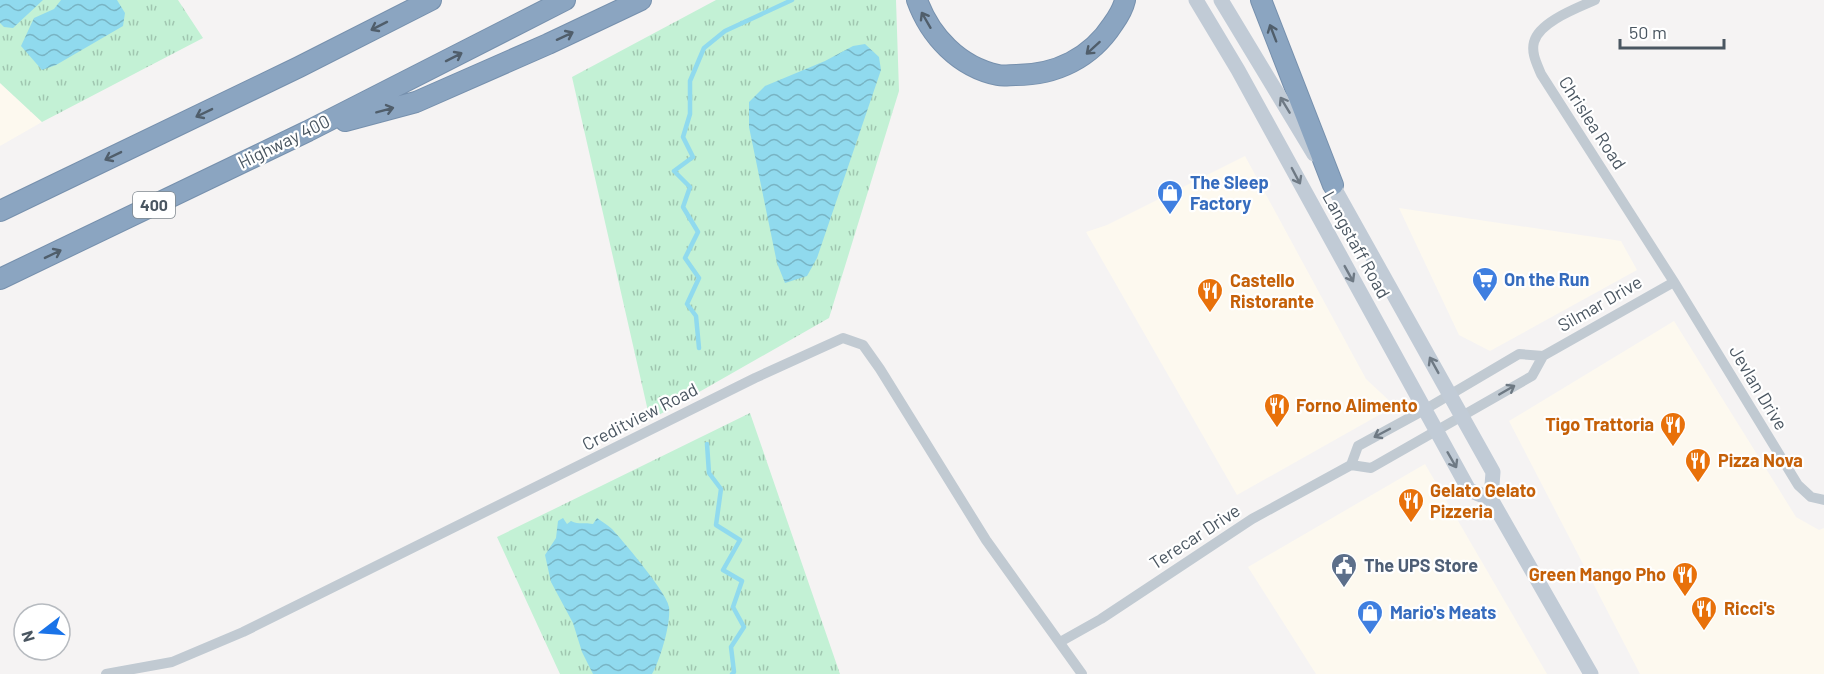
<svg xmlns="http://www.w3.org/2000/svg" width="1824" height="674" font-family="Barlow,sans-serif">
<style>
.commercial{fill:#fdf9ef}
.grass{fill:url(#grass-tufts)}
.water{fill:url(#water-waves)}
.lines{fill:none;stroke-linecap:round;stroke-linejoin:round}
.stream{stroke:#90daee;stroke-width:4.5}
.motorway-casing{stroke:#7690ad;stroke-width:22}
.minor{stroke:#c1cad2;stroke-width:10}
.secondary{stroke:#c1cbd6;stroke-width:15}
.motorway{stroke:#8ba5c1;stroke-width:20}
.oneway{stroke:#505e6b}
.oneway2{stroke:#6e7984}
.oneway3{stroke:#6e7983}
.labels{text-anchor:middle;stroke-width:4.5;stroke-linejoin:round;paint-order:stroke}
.shield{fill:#fff;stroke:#808990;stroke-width:1.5}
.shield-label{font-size:16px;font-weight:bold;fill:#4a5661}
.street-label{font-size:18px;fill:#4a5661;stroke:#fff}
.shop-label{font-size:18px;font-weight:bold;fill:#366cbe;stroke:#fff;text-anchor:start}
.food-label{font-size:18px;font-weight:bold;fill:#c56008;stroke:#fff;text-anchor:start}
.service-label{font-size:18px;font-weight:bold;fill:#4e5e75;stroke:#fff;text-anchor:start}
</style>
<defs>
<pattern id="grass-tufts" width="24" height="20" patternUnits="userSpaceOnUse" patternTransform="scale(1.5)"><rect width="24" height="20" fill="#c3f1d5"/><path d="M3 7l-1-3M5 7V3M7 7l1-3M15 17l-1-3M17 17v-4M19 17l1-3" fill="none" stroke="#a0c6b0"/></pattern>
<pattern id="water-waves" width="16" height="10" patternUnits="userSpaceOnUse" patternTransform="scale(1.5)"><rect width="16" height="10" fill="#90daee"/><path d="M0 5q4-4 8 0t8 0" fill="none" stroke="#78b4c4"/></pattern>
</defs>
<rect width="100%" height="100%" fill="#f5f3f3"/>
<path class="commercial" d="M0,83L42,122L0,146Z
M1245,156L1366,379L1395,406L1237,495L1086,232L1107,225Z
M1399,208L1621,241L1637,270L1490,351L1459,335Z
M1674,321L1796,517L1819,530L1824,528V674H1640L1509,421Z
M1425,464L1547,674H1316L1248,567Z"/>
<path class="grass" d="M0,0H178L203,38L42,122L0,83Z
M716,0H896L899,91L829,318L650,420L572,77Z
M750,413L840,674H560L497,537Z"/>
<path class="water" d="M0,0H43L13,28L4,27L0,23Z
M61,0H117L125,13L123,26L56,65L42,70L21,46L34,18L54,9Z
M865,44L879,57L881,70L817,258L807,276L785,283L777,263L749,127V102L765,86L825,61L853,46Z
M563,518L567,524L571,521C579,525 585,522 593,524L597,518C602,522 608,525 612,529C623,541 668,594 669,607C671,624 660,660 652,674H593L582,652L573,623L551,582L545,555L556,538L558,521Z"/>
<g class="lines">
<path class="stream" d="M699,348L696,316L687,304L699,278L685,258L698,232L683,207L690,187L674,171L693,157L683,137L690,114V81L704,48L725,31L792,0
M707,444L709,473L721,489L716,525L740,540L723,570L742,581L733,607L744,627L731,647L734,672L732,674"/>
<defs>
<path id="motorway" d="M917,0C930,36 959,67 998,75C1003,76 1010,75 1016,75C1056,75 1091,58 1113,24C1118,17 1123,9 1125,0
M1261,0L1333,185
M345,121L416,102L548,44L641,0
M0,211L299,67L431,0
M0,279L308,131L565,0"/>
</defs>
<use href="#motorway" class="motorway-casing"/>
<path class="minor" d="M1595,0C1577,8 1539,22 1534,42C1531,53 1537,64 1541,74L1674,282L1798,485L1811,497L1824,500
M1351,465L1358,446L1424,410L1519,354L1543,356
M1060,642L1101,619L1252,519L1351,465L1371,468L1532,376L1543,356L1674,282
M106,674L172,662L243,632L755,378L843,338L863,345L880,369L986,540L1082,674"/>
<path class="secondary" d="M1196,0L1238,70L1469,490L1491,499
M1221,0L1314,154
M1328,177L1493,472L1491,499L1591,674"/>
<use href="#motorway" class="motorway"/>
</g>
<defs><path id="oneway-shaft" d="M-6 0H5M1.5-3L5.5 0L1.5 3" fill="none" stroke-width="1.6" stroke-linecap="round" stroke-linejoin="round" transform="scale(1.5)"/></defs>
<g class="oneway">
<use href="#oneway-shaft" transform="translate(926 20) rotate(-120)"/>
<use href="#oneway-shaft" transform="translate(379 26) rotate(153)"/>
<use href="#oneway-shaft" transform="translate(1273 33) rotate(-111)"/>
<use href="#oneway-shaft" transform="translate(565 36) rotate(-25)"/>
<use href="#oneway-shaft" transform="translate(1093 48) rotate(138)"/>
<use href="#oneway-shaft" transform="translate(454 57) rotate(-27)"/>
<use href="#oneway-shaft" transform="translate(385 110) rotate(-15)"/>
<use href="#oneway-shaft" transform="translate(204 113) rotate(154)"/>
<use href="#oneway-shaft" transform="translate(113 156) rotate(154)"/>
<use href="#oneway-shaft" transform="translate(53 254) rotate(-26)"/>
</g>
<g class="oneway2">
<use href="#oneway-shaft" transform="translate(1285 105) rotate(-121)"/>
<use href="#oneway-shaft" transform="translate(1296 176) rotate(62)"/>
<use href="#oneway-shaft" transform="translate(1349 274) rotate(61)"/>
<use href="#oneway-shaft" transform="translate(1434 365) rotate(-119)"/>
<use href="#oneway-shaft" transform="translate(1452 460) rotate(60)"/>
</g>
<g class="oneway3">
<use href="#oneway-shaft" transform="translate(1507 390) rotate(-30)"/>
<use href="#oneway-shaft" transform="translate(1382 433) rotate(152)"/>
</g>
<defs>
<symbol id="shop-pin" viewBox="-11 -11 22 30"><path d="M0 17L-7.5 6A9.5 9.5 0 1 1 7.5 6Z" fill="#3f7fe0" stroke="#fff"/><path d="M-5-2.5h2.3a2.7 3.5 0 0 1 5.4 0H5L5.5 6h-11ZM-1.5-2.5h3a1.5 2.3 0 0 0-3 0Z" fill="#fff"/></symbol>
<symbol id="supermarket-pin" viewBox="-11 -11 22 30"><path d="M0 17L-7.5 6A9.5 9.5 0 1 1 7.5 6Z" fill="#3f7fe0" stroke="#fff"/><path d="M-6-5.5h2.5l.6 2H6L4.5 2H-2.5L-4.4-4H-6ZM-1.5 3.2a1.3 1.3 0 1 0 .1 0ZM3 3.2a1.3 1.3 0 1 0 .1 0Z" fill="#fff"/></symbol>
<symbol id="restaurant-pin" viewBox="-11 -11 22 30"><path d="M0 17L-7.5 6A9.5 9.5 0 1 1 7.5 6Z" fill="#e8710a" stroke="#fff"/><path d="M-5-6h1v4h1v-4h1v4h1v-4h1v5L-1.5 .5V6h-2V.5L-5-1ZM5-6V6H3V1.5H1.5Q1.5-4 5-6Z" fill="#fff"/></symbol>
<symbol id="civic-pin" viewBox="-11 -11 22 30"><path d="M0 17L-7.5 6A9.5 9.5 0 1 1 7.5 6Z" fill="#5c6f8a" stroke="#fff"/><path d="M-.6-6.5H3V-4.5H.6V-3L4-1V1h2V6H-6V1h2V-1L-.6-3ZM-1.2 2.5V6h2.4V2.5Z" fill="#fff"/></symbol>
</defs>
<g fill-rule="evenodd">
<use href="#shop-pin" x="1155" y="178" width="30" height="40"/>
<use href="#supermarket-pin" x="1470" y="265" width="30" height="40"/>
<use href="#restaurant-pin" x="1195" y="276" width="30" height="40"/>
<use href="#restaurant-pin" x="1262" y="391" width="30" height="40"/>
<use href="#restaurant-pin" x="1658" y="410" width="30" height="40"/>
<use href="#restaurant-pin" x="1683" y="446" width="30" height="40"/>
<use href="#restaurant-pin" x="1396" y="486" width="30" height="40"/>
<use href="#civic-pin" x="1329" y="551" width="30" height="40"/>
<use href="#restaurant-pin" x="1670" y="560" width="30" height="40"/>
<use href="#restaurant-pin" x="1689" y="594" width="30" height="40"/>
<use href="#shop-pin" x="1355" y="598" width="30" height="40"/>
</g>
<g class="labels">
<rect class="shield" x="133" y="192" width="42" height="26" rx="4.5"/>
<g class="shield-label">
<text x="154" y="211">400</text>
</g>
<g class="street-label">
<text transform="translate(1592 123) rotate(57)" y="6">Chrislea Road</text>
<text transform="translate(284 142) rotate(-26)" y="6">Highway 400</text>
<text transform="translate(1356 245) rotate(61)" y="6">Langstaff Road</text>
<text transform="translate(1600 304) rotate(-30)" y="6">Silmar Drive</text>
<text transform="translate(1758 388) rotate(59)" y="6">Jevlan Drive</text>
<text transform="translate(640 417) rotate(-27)" y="6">Creditview Road</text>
<text transform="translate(1195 537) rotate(-33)" y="6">Terecar Drive</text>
</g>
<g class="shop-label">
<text x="1190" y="189">The Sleep<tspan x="1190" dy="21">Factory</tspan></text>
<text x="1504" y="286">On the Run</text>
<text x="1390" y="619">Mario's Meats</text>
</g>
<g class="food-label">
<text x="1230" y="287">Castello<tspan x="1230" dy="21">Ristorante</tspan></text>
<text x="1296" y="412">Forno Alimento</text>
<text x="1654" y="431" text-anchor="end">Tigo Trattoria</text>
<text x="1718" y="467">Pizza Nova</text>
<text x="1430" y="497">Gelato Gelato<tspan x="1430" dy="21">Pizzeria</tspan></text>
<text x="1666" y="581" text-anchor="end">Green Mango Pho</text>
<text x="1724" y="615">Ricci's</text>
</g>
<g class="service-label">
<text x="1364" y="572">The UPS Store</text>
</g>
</g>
<g transform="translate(42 632) rotate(253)"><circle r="28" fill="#ffffff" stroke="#b7bbc0" stroke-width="1.5"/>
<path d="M0-4.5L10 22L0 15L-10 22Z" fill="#1a73e8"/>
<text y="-9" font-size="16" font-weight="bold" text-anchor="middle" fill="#4a5661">N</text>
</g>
<path d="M1620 39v9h104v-9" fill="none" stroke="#4a5661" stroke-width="3"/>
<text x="1629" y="39" font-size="18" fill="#4a5661" stroke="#ffffff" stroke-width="4.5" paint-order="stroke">50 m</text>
</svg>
